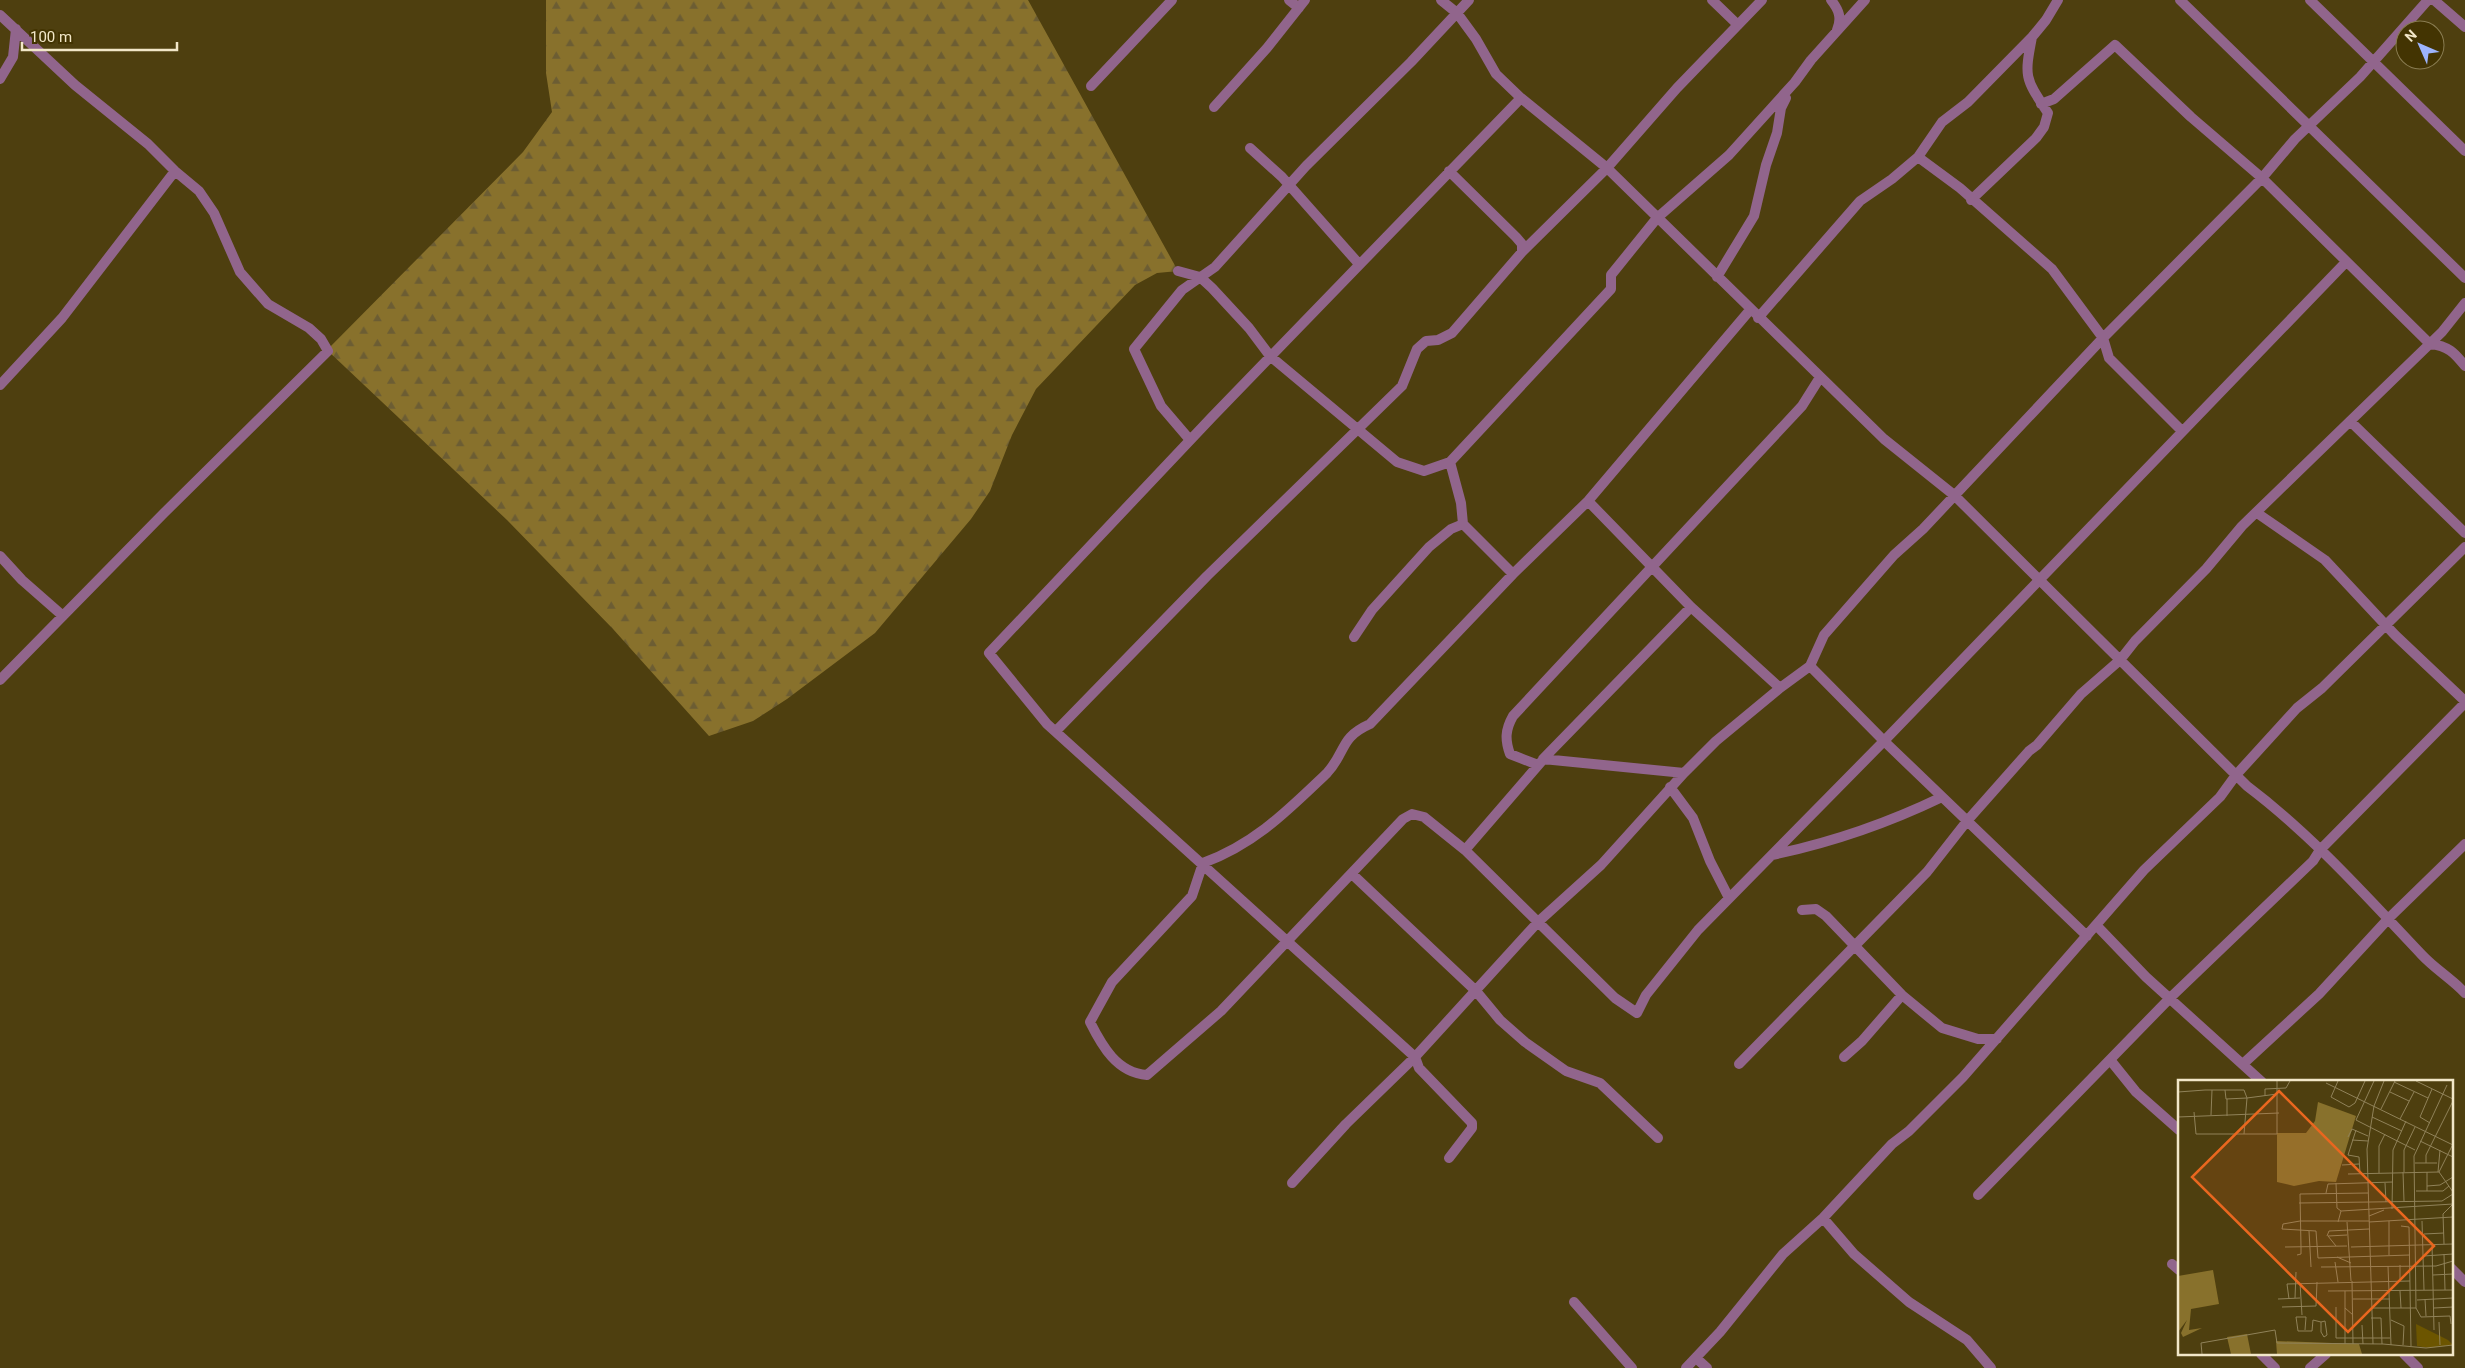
<svg xmlns="http://www.w3.org/2000/svg" width="2465" height="1368" font-family="Roboto,sans-serif">
<style>
.forest{fill:url(#forest-firs)}
.lines{fill:none;stroke-linecap:round;stroke-linejoin:round}
.minor{stroke:#91658c;stroke-width:10}
.inset-road{fill:none;stroke:#908259;stroke-width:1}
.view{fill:#e9671f;fill-opacity:0.15;stroke:#e9671f;stroke-width:2.5}
.inset-edge{fill:none;stroke:#f2e7c8;stroke-width:2.5}
</style>
<defs>
<pattern id="forest-firs" width="22" height="20" patternUnits="userSpaceOnUse" patternTransform="scale(1.25)"><rect width="22" height="20" fill="#88712c"/><path d="M5 1l3.5 6h-7zM16 11l3.5 6h-7z" fill="#6c5d33"/></pattern>
</defs>
<rect width="100%" height="100%" fill="#4e3f0f"/>
<path class="forest" d="M546,0H1028L1178,271L1157,273L1135,285L1036,389L1012,435L990,491L971,519L875,633L787,699L753,721L709,736L613,629L507,520L327,350L523,152L552,112L546,73Z"/>
<g class="lines">
<path class="minor" d="M1289,0L1299,8
M1441,0L1457,13L1476,39L1496,74L1521,98L1607,168L1884,439L1954,495L2247,786C2312,835 2366,896 2422,955C2435,969 2452,979 2465,993
M1712,0L1738,25
M1831,0C1839,10 1842,18 1837,30
M2180,0L2465,278
M2310,0L2465,151
M2434,0L2465,27
M0,15L75,85L148,144L175,171L199,191L214,213L240,272L268,304L309,328L321,339L328,351L164,513L0,680
M0,79L13,57L16,29
M1091,86L1172,0
M2041,104L2054,99L2115,45L2191,117L2262,178L2430,344C2448,346 2454,352 2465,366
M1214,107L1267,48L1305,0
M1250,148L1282,177L1359,264
M1918,157L1960,188L2052,269L2103,338L2109,358L2182,431
M1449,171L1516,237L1522,244V252
M1971,200L2036,138L2044,127L2048,113C2025,78 2024,78 2032,37
M1178,271L1200,277L1212,288L1249,328L1270,356L1397,462L1424,471L1450,462L1461,503L1463,524L1513,574
M1717,277L1754,216L1766,165L1777,133L1781,108L1786,98
M1750,310L1588,501L1513,574L1370,724C1339,738 1347,751 1327,773C1287,811 1255,844 1203,863L1192,896L1112,982L1090,1022C1102,1046 1117,1073 1147,1075L1221,1011L1403,819L1412,814L1424,817L1465,850L1615,998L1637,1013L1646,995L1698,930L1884,741L2346,262
M1758,318L1860,201L1892,179L1918,157L1942,122L1968,102L2032,37L2046,20L2058,0
M0,385L62,318L175,171
M2351,422L2465,533
M1190,440L1161,406L1134,349L1182,290L1215,267L1306,166L1411,62L1469,0
M1450,462L1611,289V275L1657,218L1729,155L1795,82L1811,60L1865,0
M1588,501L1691,607L1780,688L1810,666L1824,635L1894,555L1923,529L2103,338L2262,178L2295,139L2360,77L2428,0
M2257,513L2325,560L2395,635L2465,701
M0,556L22,580L63,616
M1354,637L1372,610L1429,547L1451,529L1463,524
M1810,666L1884,741L2087,936
M1056,731L1207,576L1402,386L1417,349L1426,341L1438,340L1452,333L1522,252L1607,168L1677,88L1762,0
M1538,765L1510,754C1505,740 1505,730 1513,716L1802,406L1819,379
M1684,773L1543,759L1691,607
M1670,787L1693,818L1710,861L1729,898
M1465,850L1541,762
M1772,855C1830,843 1888,823 1942,797
M1352,874L1476,991L1500,1020L1525,1042L1566,1071L1600,1083L1658,1138
M1802,910L1816,909L1826,916L1902,995L1942,1028L1978,1039H1997
M2097,926L2146,977L2262,1082
M1844,1057L1862,1041L1902,995
M2111,1061L2136,1092L2179,1130
M2244,1063L2319,994L2389,918L2465,844
M1739,1064L1927,872L1967,821L2029,751L2037,745L2081,694L2120,660L2135,641L2206,569L2242,526L2442,332L2465,303
M1449,1158L1472,1128V1123L1419,1068L1415,1057L1047,724L989,653L1212,417L1521,98
M1292,1183L1346,1124L1415,1057L1538,922L1601,865L1684,773L1716,741L1780,688
M1978,1195L2171,997L2313,861L2320,850L2465,703
M1823,1218L1854,1254L1909,1302L1967,1340L1991,1368
M2172,1264L2179,1270
M2451,1268L2465,1282
M1574,1302L1632,1368
M2261,1354L2275,1368
M2404,1354L2418,1368
M1696,1358L1707,1368
M1686,1368L1720,1332L1783,1254L1823,1218L1892,1144L1909,1131L1963,1077L2144,870L2220,797L2236,775L2297,708L2322,688L2465,547
M2310,1368L2326,1354"/>
</g>
<g transform="translate(2178 1080)">
<rect width="275" height="275" fill="#4e3f0f"/>
<path d="M238,244L270,260L275,265L251,268L239,266Z" fill="#6c5500"/>
<path d="M140,22L178,36L158,102L141,101L116,106L99,102V53H128L137,41ZM35,190L41,224L13,229L11,250L24,248L5,257L3,253L9,240L0,252V196ZM69,254L73,274H53L49,257ZM98,261L181,264L184,274H99Z" fill="#88712c"/>
<path class="inset-road" d="M160,1L153,17L171,27L177,23L187,1M196,1L178,40L237,70M238,1L275,19M216,2L250,18M148,3L275,65M269,5L236,76L238,228L243,237L272,236L273,244M0,12L27,10H66L69,18L48,19L47,10M212,12L231,21M87,16V9L108,8L112,1M49,19V36M203,29L217,1M16,32L18,54H99V1M33,35L34,10M0,37L101,33M194,37L224,51M222,39L236,12M252,43L242,37L254,9M178,50L170,75L181,77L182,93M66,54L69,18L99,14M170,57L174,49L190,56M174,60L190,61M242,61L275,77M237,83H259M248,83V75L275,21M164,85L181,84M225,92L226,121M226,92V70L237,47M249,92V111M260,92L262,70M261,92L275,64M261,92L275,112M201,93V66L207,54M170,94L261,92M158,103L159,128L163,131L160,142M207,103L208,122M249,106L262,105L275,97M238,111H265L271,106M148,113L150,104L215,102M121,123L264,121L275,114M214,129L215,70L228,41M163,131L275,124M191,136L206,130M191,141H122L105,144L104,149L138,151L140,178L232,175M244,141L246,210M169,142L173,201M191,142L275,137M223,146L231,147L233,266M131,151L133,187M246,154L266,153M149,156L151,151L191,149M254,164L256,250M266,164L265,134L274,125M158,166L150,156L169,155M107,167L169,166M173,167L275,164M266,174L267,210M119,175L123,174V167L122,114L190,113M211,175V141M246,176L275,174M159,177L173,183M157,182L160,202M222,185V201M210,186L213,265M143,187L258,186L275,181M255,195L275,194M174,201L175,264M122,203L124,235M150,211L275,210M167,211V228L175,235M222,211L223,228M117,218L118,192M100,219L122,218M111,219L109,204L232,201M175,219H212M247,219L248,236M239,220L275,218M104,227L138,226L139,202M158,227V258H212M167,228V264M193,228H238M256,228L275,227M193,238H203L204,264M213,240L226,246L225,265M147,241L149,255L146,257L143,252V242ZM261,242L262,265M184,245L185,264M127,250L128,237H118L120,251H134L135,240L143,242M195,264L189,69L196,26L206,1M24,274L23,263L97,250L99,263L205,264L248,268L275,265"/>
<path class="view" d="M101,11L256,166L170,252L14,97Z"/>
<rect width="275" height="275" class="inset-edge"/>
</g>
<g transform="translate(2420 45) rotate(315)"><circle r="24" fill="#433402" stroke="#897c51"/>
<path d="M0-4L9 19L0 12L-9 19Z" fill="#9db4fd"/>
<text y="-8" font-size="14" font-weight="bold" text-anchor="middle" fill="#f2e7c8">N</text>
</g>
<path d="M22 42v8h155v-8" fill="none" stroke="#f2e7c8" stroke-width="2.5"/>
<text x="30" y="42" font-size="15" fill="#f2e7c8" stroke="#433402" stroke-width="4" paint-order="stroke">100 m</text>
</svg>
